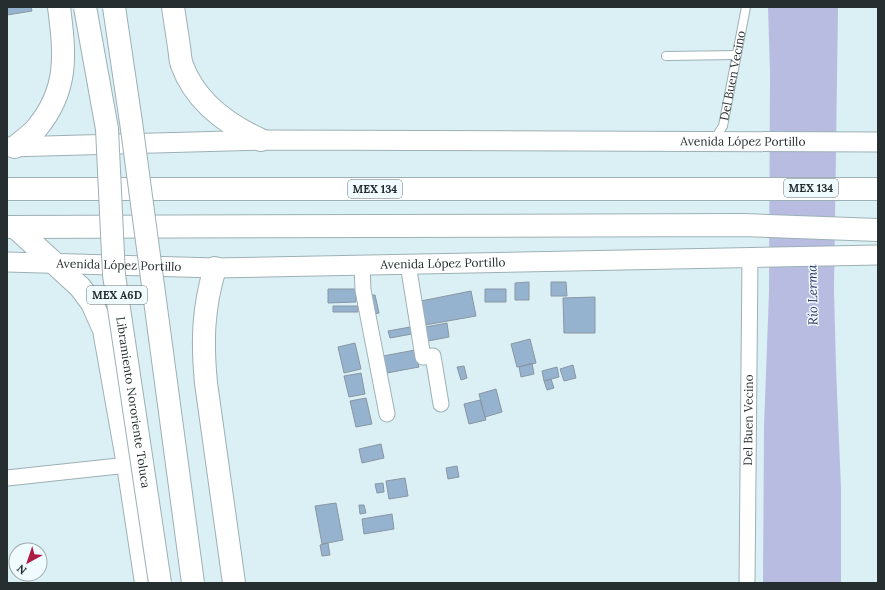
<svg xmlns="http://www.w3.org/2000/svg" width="885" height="590" font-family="Lora,serif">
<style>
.water{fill:#b7bce0}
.building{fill:#95b3cf;stroke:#8a96a2}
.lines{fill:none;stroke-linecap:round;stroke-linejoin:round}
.service-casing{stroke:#9db0b6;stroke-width:10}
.minor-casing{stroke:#9db0b6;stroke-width:17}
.tertiary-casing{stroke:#9db0b6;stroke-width:21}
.primary-casing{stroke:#9db0b6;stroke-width:24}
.motorway-casing{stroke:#9db0b6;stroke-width:24}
.service{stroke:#fff;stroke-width:8}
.minor{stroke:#fff;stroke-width:15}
.tertiary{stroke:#fff;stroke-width:19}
.primary{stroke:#fff;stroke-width:22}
.motorway{stroke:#fff;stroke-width:22}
.motorway-bridge-casing{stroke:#9db0b6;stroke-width:24;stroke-linecap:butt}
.motorway-bridge{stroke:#fff;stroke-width:22}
.labels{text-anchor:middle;stroke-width:3;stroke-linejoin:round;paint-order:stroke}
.shield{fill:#effbff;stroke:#626c6e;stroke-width:1}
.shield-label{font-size:11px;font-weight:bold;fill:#262e30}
.street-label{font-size:12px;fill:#262e30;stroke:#effbff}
.water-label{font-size:13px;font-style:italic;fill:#2b2d5c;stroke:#effbff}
</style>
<rect width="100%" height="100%" fill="#dbf0f5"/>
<path class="water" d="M768,7H838L834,290L836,368L841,489V583H763L764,427L769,292L770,72Z"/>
<path class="building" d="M7,7H31L32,11L7,15Z
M529,282V300H515V283Z
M551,282H566L567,296H551Z
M328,289H356V302L328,303Z
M485,289H506V302H485Z
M471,291L476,316L425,325L421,301Z
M370,295H375L379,313L374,314Z
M595,297V333H564L563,298Z
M333,306H358V312H333Z
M447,323L449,337L423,342L420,328Z
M410,327L412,334L390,338L388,331Z
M530,339L536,363L517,367L511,344Z
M355,343L361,369L344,373L338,347Z
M415,350L419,367L387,373L383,356Z
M532,363L534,374L521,377L519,367Z
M573,365L576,378L564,381L560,369Z
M464,366L467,378L461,380L457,367Z
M557,367L559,377L544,381L542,371Z
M361,373L365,394L349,397L344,376Z
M551,379L554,388L547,390L544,381Z
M496,389L502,412L485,417L479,394Z
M366,398L372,424L356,427L350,401Z
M480,400L486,420L469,424L464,404Z
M381,444L384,458L362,463L359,449Z
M457,466L459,477L448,479L446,468Z
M405,478L408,496L389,499L386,481Z
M383,483L384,492L377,493L375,484Z
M336,503L343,540L322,544L315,506Z
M359,505H364L366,513L360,514Z
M392,514L394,529L364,534L362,519Z
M328,543L330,555L322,556L320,545Z"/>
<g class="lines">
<defs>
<g id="service">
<path d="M666,56L736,55"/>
<path id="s1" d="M714,140L723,126L746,7"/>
</g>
<g id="minor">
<path d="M408,264L423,357L433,356L441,404"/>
<path d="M362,265L363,290L387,414"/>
<path d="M7,478L128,465"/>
<path id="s2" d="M747,583L750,257"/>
</g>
<g id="tertiary">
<path id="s3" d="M8,147L261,140L878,142"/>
<path id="s4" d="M7,262L215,268L878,255"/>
</g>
<path id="primary" d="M7,189H878
M7,227L743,225L878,230"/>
<path id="motorway" d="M173,7C175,20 177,34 179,47C180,53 180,60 182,65C195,101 228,125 261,140
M15,147C22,141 30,136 36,129C69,90 65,54 59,7
M15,227L80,287L92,303L104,330L128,465L146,583
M215,268C203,308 202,341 206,383L234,583"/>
</defs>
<use href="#service" class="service-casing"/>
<use href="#minor" class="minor-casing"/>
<use href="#tertiary" class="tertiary-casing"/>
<use href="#primary" class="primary-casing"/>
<use href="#motorway" class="motorway-casing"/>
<use href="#service" class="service"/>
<use href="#minor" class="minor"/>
<use href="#tertiary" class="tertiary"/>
<use href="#primary" class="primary"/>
<use href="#motorway" class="motorway"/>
<defs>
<g id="motorway-bridge">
<path id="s5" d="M85,7L107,129L114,275L160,583"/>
<path d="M114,7L131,122L193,583"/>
</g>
</defs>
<use href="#motorway-bridge" class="motorway-bridge-casing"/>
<use href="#motorway-bridge" class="motorway-bridge"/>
</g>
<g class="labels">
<g class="shield">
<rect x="784" y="179" width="54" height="18" rx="3"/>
<rect x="348" y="180" width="54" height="18" rx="3"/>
<rect x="87" y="286" width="60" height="18" rx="3"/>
</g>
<g class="shield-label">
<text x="811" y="192">MEX 134</text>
<text x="375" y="193">MEX 134</text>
<text x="117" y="299">MEX A6D</text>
</g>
<g class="street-label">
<text dy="4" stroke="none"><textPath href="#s1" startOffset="68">Del Buen Vecino</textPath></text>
<text dy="4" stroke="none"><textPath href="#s3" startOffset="735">Avenida López Portillo</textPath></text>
<text dy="4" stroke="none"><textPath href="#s4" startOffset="436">Avenida López Portillo</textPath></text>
<text dy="4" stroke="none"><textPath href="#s4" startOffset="112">Avenida López Portillo</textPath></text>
<text dy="4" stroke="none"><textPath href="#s5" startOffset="399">Libramiento Nororiente Toluca</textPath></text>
<text dy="4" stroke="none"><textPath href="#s2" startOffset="163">Del Buen Vecino</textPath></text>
</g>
<g class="water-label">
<text transform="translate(812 295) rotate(-91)" y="5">Río Lerma</text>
</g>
</g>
<rect width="885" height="590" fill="none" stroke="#262e30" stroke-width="16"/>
<g transform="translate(28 562) rotate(220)"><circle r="19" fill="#effbff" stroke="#9fa9ac"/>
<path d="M0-3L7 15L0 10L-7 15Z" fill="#af1c43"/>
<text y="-6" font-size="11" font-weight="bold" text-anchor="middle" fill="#262e30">N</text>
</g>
</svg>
